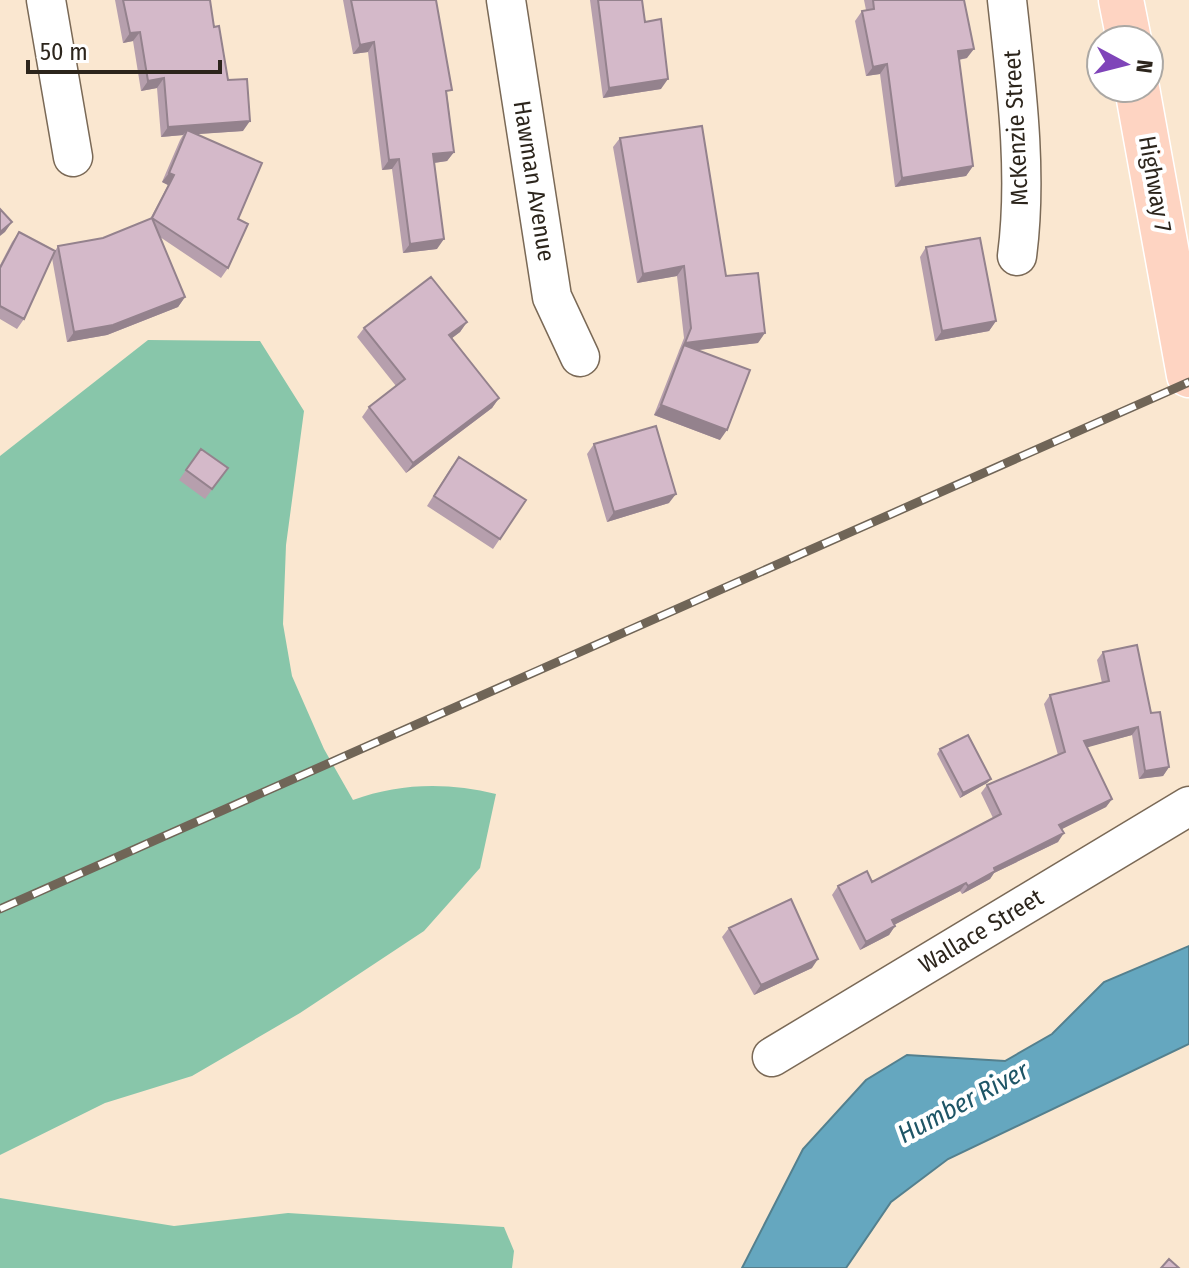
<svg xmlns="http://www.w3.org/2000/svg" width="1189" height="1268" font-family="'Fira Sans Condensed',sans-serif">
<style>
.forest{fill:#88c6aa}
.water{fill:#65a7bf;stroke:#54808e;stroke-width:2}
.lines{fill:none;stroke-linecap:round;stroke-linejoin:round}
.minor-casing{stroke:#7a6956;stroke-width:41}
.major-casing{stroke:#fff;stroke-width:47}
.minor{stroke:#fff;stroke-width:38}
.major{stroke:#fed4c2;stroke-width:44}
.rail-casing{stroke:#706557;stroke-width:9}
.rail{stroke:#fff;stroke-width:6;stroke-dasharray:18;stroke-linecap:butt}
.wall{fill:#b69fad}
.shaded-wall{fill:#94828d}
.building{fill:#d4b9c9;stroke:#94828d;stroke-width:2}
.labels{text-anchor:middle;stroke-width:8;stroke-linejoin:round;paint-order:stroke}
.street-label{font-size:24px;fill:#2c251c;stroke:#fff}
.water-label{font-size:26px;font-style:italic;fill:#1e5566;stroke:#fff}
</style>
<rect width="100%" height="100%" fill="#fae7d0"/>
<path class="forest" d="M148,340L260,341L304,411L286,545L283,624L292,676L324,749L353,800C399,783 448,782 496,794L480,868L424,931L300,1013L192,1076L105,1103L0,1155V456Z
M0,1198L174,1226L288,1213L504,1227L514,1251L512,1268H0Z"/>
<path class="water" d="M1189,946V1044L948,1159L891,1202L846,1268H742L803,1149L866,1080L907,1055L1005,1061L1052,1034L1104,982Z"/>
<g class="lines">
<defs>
<path id="minor" d="M46,0L73,157
M506,0L552,297L580,357
M1007,0C1016,83 1028,173 1017,256
M772,1057L1189,806"/>
<path id="major" d="M1121,0L1129,40
M1137,88L1189,375"/>
</defs>
<use href="#minor" class="minor-casing"/>
<use href="#major" class="major-casing"/>
<use href="#minor" class="minor"/>
<use href="#major" class="major"/>
<defs>
<path id="rail" d="M0,909L1189,382"/>
</defs>
<use href="#rail" class="rail-casing"/>
<use href="#rail" class="rail"/>
</g>
<path class="wall" d="M115,0H210L214,27L243,131L196,134L238,219L228,268L221,278L160,237L185,297L178,307L107,335L67,342L52,258L24,319L17,329L0,319V265L12,242L19,232L55,251L58,246L103,238L150,219L168,185L162,182L180,140L183,135L161,137L157,88L141,91L133,41L123,43Z
M343,0H436L454,152L447,161L434,163L437,249L403,253L392,169L382,170L368,52L353,54Z
M590,0H642L645,22L661,89L603,98Z
M864,0H964L967,58L959,60L973,166L966,176L895,187L880,74L866,76L855,21L862,11L866,10Z
M620,138L726,276L758,343L697,350L720,440L654,415L684,338L677,276L637,283L613,147Z
M926,247L996,321L989,331L935,341L920,257Z
M467,322L460,332L452,338L499,398L492,408L406,473L362,417L369,407L396,386L357,337L364,328Z
M594,444L669,503L607,522L587,454Z
M201,449L228,468L205,499L179,480Z
M452,466L526,500L493,549L427,506Z
M1103,652L1151,713L1169,767L1163,776L1139,779L1132,735L1086,747L1112,799L1106,807L1062,829L1058,842L994,873L990,879L962,894L960,891L894,925L895,926L889,935L860,950L832,895L838,886L872,882L993,818L981,793L987,785L1058,755L1044,704L1050,695L1102,683L1097,660Z
M940,749L991,779L987,783L960,798L937,754Z
M729,928L812,968L754,995L722,937Z"/>
<path class="shaded-wall" d="M140,32L133,41L123,43L130,33Z
M374,42L368,52L353,54L360,45Z
M974,49L967,58L951,61L958,51Z
M887,64L880,74L866,76L873,67Z
M164,78L157,88L141,91L148,81Z
M668,79L661,89L603,98L609,88Z
M250,121L243,131L185,135L187,130L183,135L161,137L168,127Z
M454,152L447,161L426,164L433,154Z
M399,159L392,169L382,170L389,160Z
M973,166L966,176L895,187L902,178Z
M169,173L174,175L168,185L162,182Z
M12,222L5,232L0,236V232Z
M444,239L437,249L403,253L410,244Z
M684,266L677,276L637,283L643,274Z
M185,297L178,307L107,335L67,342L74,332Z
M996,321L989,331L935,341L942,331Z
M467,322L460,332L443,345L449,335Z
M765,333L758,343L682,352L684,345L678,352L685,343Z
M499,398L492,408L406,473L413,463Z
M661,405L727,430L720,440L654,415Z
M676,494L669,503L607,522L614,512Z
M1138,727L1132,735L1078,750L1084,741Z
M1169,767L1163,776L1139,779L1145,771Z
M991,779L987,783L960,798L963,793Z
M1112,799L1106,807L1054,833L1059,825Z
M1064,833L1058,842L994,873L990,879L962,894L968,886L994,868Z
M966,883L960,891L886,929L892,920Z
M895,926L889,935L860,950L866,942Z
M818,959L812,968L754,995L761,985Z"/>
<path class="building" d="M123,0H210L214,27L219,26L228,80L247,79L250,121L168,127L164,78L148,81L140,32L130,33Z
M351,0H436L452,90L446,91L454,152L433,154L444,239L410,244L399,159L389,160L374,42L360,45Z
M598,0H642L645,22L661,19L668,79L609,88Z
M873,0H964L974,49L958,51L973,166L902,178L887,64L873,67L862,11L874,9Z
M702,126L726,276L758,273L765,333L685,343L691,328L684,266L643,274L620,138Z
M187,130L262,163L238,219L248,224L228,268L152,218L174,175L169,173Z
M0,209L12,222L0,232Z
M152,218L185,297L113,325L74,332L58,246L103,238Z
M19,232L55,251L24,319L0,306V268Z
M980,238L996,321L942,331L926,247Z
M431,277L467,322L449,335L499,398L413,463L369,407L405,379L364,328Z
M684,345L750,370L727,430L661,405Z
M656,426L676,494L614,512L594,444Z
M201,449L228,468L212,489L186,470Z
M459,457L526,500L500,539L434,496Z
M1137,645L1151,713L1160,712L1169,767L1145,771L1138,727L1084,741L1112,799L1059,825L1064,833L994,868L995,871L968,886L966,883L892,920L895,926L866,942L838,886L867,871L872,882L1001,814L987,785L1065,752L1050,695L1109,681L1103,652Z
M968,735L991,779L963,793L940,749Z
M791,899L818,959L761,985L729,928Z
M1169,1259L1179,1268H1161Z"/>
<g class="labels">
<g class="street-label">
<text transform="translate(1016 128) rotate(-93)" y="8">McKenzie Street</text>
<text transform="translate(534 181) rotate(81)" y="8">Hawman Avenue</text>
<text transform="translate(1155 184) rotate(80)" y="8">Highway 7</text>
<text transform="translate(981 931) rotate(-31)" y="8">Wallace Street</text>
</g>
<g class="water-label">
<text transform="translate(963 1102) rotate(-28)" y="9">Humber River</text>
</g>
</g>
<g transform="translate(1125 64) rotate(97)"><circle r="38" fill="#ffffff" stroke="#aba8a4" stroke-width="2"/>
<path d="M0-6L14 30L0 20L-14 30Z" fill="#7f44b9"/>
<text y="-12" font-size="22" font-weight="bold" text-anchor="middle" fill="#2c251c">N</text>
</g>
<path d="M28 60v12h192v-12" fill="none" stroke="#2c251c" stroke-width="4"/>
<text x="40" y="60" font-size="24" fill="#2c251c" stroke="#ffffff" stroke-width="6" paint-order="stroke">50 m</text>
</svg>
